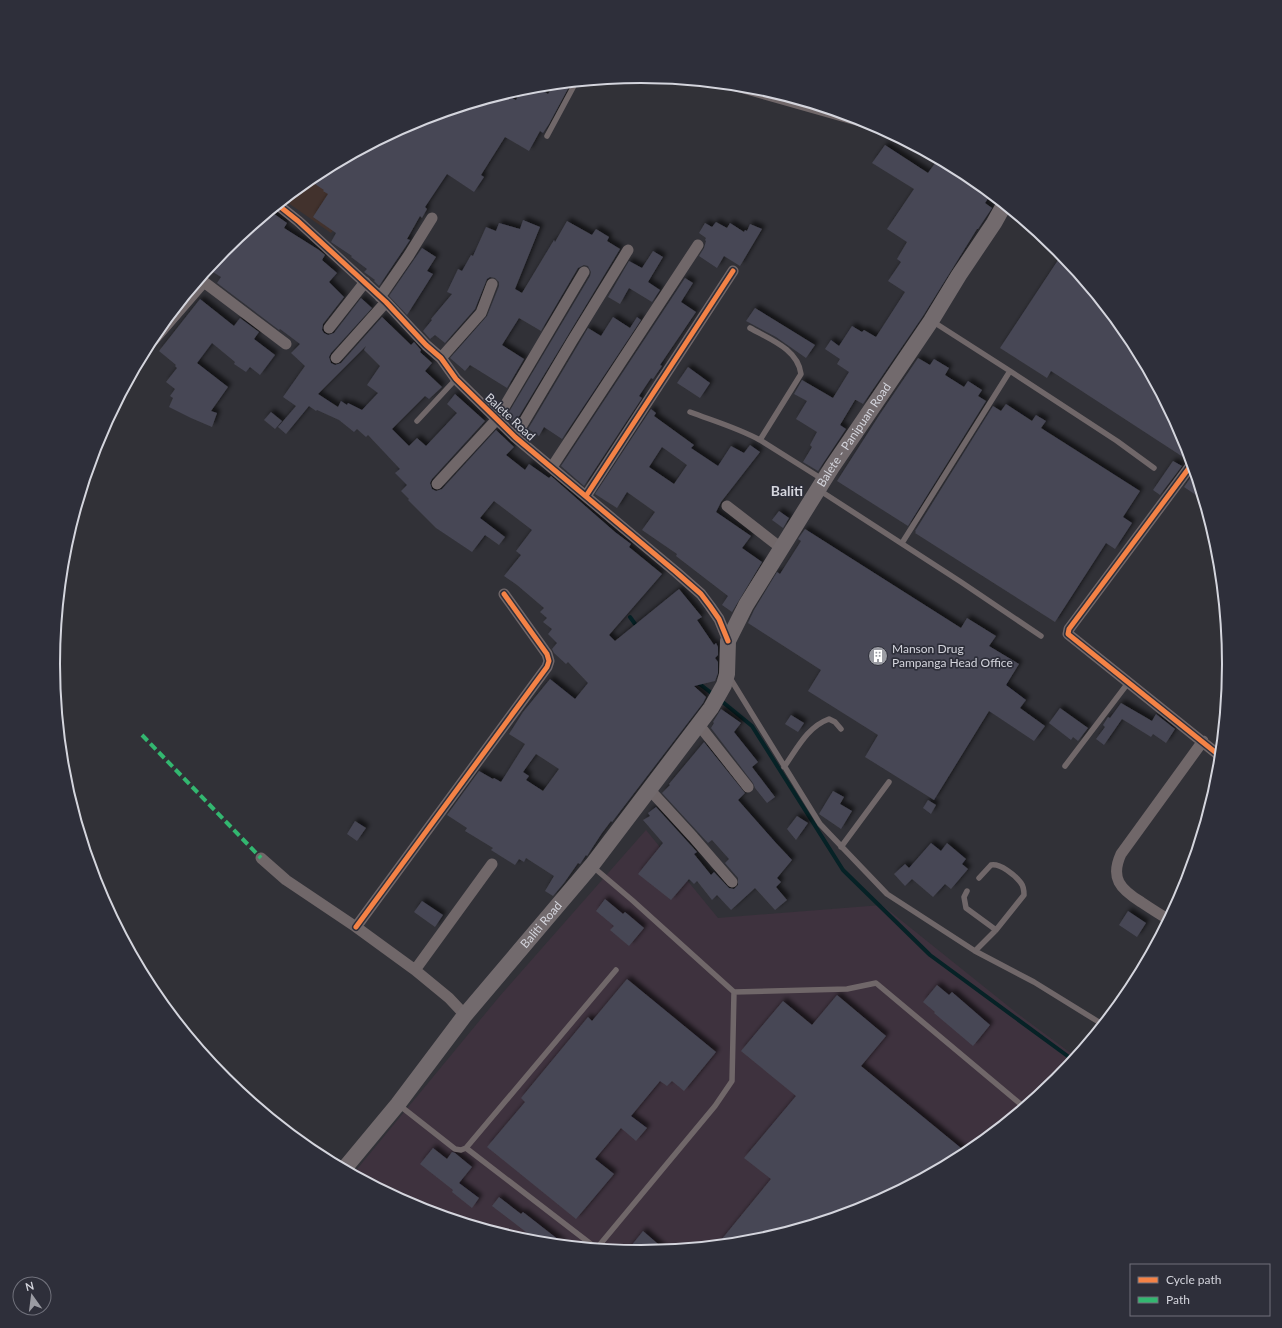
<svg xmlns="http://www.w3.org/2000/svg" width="1282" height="1328" font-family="Lato,sans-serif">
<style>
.industrial{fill:#3e323e}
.education{fill:#42322d}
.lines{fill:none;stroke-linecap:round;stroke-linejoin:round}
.stream{stroke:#062226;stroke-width:4}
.building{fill:#474754;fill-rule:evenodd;filter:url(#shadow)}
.lane{stroke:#706769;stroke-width:5.5}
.street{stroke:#706769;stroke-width:11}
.secondary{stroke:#726a6d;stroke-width:16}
.quiet{stroke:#33b770;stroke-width:4;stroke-dasharray:8 4;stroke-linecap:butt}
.cycleway-casing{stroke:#2e2f3a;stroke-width:8}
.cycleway{stroke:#f48246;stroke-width:5}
.labels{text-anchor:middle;stroke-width:3.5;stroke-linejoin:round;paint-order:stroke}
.street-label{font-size:12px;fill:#d4d5dd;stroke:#2e2f3a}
.poi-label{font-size:12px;fill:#d4d5dd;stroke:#2e2f3a;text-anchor:start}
.quarter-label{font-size:14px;font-weight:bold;fill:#d4d5dd;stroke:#2e2f3a}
.rim{fill:none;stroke:#d4d5dd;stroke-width:2}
</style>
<defs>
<filter id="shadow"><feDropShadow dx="3.5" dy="-3.5" stdDeviation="2" flood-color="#0009"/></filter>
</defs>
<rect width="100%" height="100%" fill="#313137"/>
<path class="industrial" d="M646,830L718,918L882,905L1018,1014L1076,1057L1057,1080L967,1153L866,1207L755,1241L641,1252L526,1241L416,1207L353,1174L499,997Z"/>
<path class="education" d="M407,126L331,233L284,200L315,175Z"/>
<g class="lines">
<path class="stream" d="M630,617L638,628
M697,682L714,695
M719,699L752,726L843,870L930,955L1073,1060"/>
</g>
<path class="building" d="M571,83L549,124L543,133L540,131L529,151L505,137L481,175L484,177L474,192L447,174L425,207L427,209L422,218L420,216L407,239L410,240L379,286L374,281L375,280L364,272L367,269L351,257L352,256L331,242L336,233L313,217L328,194L323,191L324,190L309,180L315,175L416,121L481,101L488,105L492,98L504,94L516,100L522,89L527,87L536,86L548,94L554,85Z
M885,145L928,173L938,159L964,175L965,174L968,175L991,194L985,203L992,208L978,229H977L923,316L863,404L856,400H855L840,425L846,429L818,471L803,462L812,447L810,445L817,432L796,419L807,401L794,394L802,380L833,398L849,372L837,364L840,359L825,349L831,340L839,346L852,326L862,332L864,330L876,337L905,292L888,281L901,262L897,259L907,242L887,229L914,189L872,163Z
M270,211L287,223L284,228L319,250L325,255L322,260L337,273L329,282L344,297L323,324L322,330L324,333L328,335L334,333L361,298L372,308L331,353L329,357L331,363L335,365L341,363L382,317L411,345L414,342L421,350L420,352L432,363L425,371L442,387L429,399L425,396L392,429L409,446L417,438L426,446L457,413L447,404L455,394L485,421L432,479L430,483L432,489L436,491L442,489L496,430L514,447L506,455L525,470L529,464L549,478L551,476L615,532L631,544L629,547L662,574L609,635L615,641L679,589L702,617L697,620L714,645L716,643L718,647V655L715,658L718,662V673L715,681L694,686L706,697L703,703L612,822L611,821L602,833L587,856L586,855L580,864L578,863L564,883L553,896L545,891L554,876L526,858L524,862L519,859L515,865L491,850L493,848L465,831L467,828L447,815L479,771L493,779L494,778L501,782L525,744L509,734L523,712L550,679L575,699L588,683L568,662L566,664L554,653L552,649L557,643L548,634L552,629L543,622L547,618L540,612L544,608L517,585L504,576L521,555L516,551L532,530L494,501L480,518L505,537L499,545L485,535L472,552L436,528L408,500L409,499L401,491L407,485L395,473L400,469L368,435L366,437L357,429L354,432L339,420L317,410L316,411L309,406L286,434L278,427L296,406L283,397L305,366L291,353L300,344L280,329L279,330L217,283L221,277L208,269L225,248ZM366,346L364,350L380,366L367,385L378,393L362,410L348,403L347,405L341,401L338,407L318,394ZM536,754L559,769L543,791L526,780L529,776L523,772Z
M523,220L540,227L515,289L522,293L554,240L555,242L567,221L592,235L596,229L609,237L607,241L620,249L515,423L506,417L590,276L591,272L588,266L584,265L578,268L541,331L519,318L502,345L524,359L507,388L470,365L465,371L450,358L487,316L499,286V282L495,278L490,277L487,279L475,309L445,343L435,335L430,339L423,331L432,320L431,319L452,294L447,292L458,269L462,271L471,255L473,256L486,227L496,231L499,223L520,229Z
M716,222L727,228L730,223L744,232L745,230L747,231L750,224L762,229L740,266L724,256L717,268L699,256L704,248L706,241L705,240L706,238L699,233L705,223L712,227Z
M422,248L436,257L427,271L433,274L407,315L389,296Z
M653,251L663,257L648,282L660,290L652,302L629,288L620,304L608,297L629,261L642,268Z
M1062,254L1130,338L1184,439L1188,450L1183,457L1051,371L1047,378L1000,348Z
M685,278L693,283L681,302L696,312L660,365L662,366L653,379L651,378L639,396L642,398L584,486L561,466Z
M200,299L234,326L240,318L259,332L254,339L275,355L260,375L250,367L246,372L234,364L235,362L212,343L197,363L228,387L211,411L217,413L212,427L191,418L169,407L173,398L170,396L175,389L166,382L177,368L175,366L176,365L159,351Z
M755,308L815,345L806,358L776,337L746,321Z
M613,317L630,328L637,317L641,320L562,439L544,427L539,436L528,429L588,328L601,336Z
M918,358L930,365L934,359L949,368L945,375L964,387L968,381L982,390L978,396L986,401L908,526L837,481L880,414Z
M688,367L710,383L700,398L677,383Z
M1006,404L1032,421L1036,415L1046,421L1041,428L1140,491L1123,517L1132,523L1115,549L1106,543L1055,622L915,533L916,532L915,531L993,406L1001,411Z
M651,409L656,413L654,416L694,445L691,448L718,466L731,446L744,453L750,445L760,452L721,502L716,512L751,536L742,548L762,562L732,612L722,605L728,596L676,556L677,554L642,530L655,512L627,492L617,508L595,494ZM662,447L687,465L674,484L649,467Z
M271,412L282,421L275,429L264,420Z
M1173,461L1182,466L1160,495L1153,490Z
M1193,474L1195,476L1202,499L1184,487Z
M779,511L789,518L783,528L772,520Z
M805,529L961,628L967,618L996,636L989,646L1019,664L1006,685L1026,700L1020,708L1045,726L1034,741L989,711L934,800L865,757L878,735L808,691L821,670L748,623L754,610L777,572L780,574L801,541L798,539Z
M1121,703L1152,721L1156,714L1175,729L1166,743L1153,734L1151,737L1122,719L1104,745L1096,739L1105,727L1103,725L1108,717L1110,718Z
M1060,708L1088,728L1078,741L1073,737L1071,740L1049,723Z
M721,709L741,723L734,732L758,762L752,767L775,797L767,803L755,788L753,783L711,728L714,723L713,722Z
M791,715L804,723L798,732L785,724Z
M704,742L745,793L738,800L776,843L792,860L777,878L781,882L776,887L787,900L775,910L755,888L731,910L717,895L712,900L697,881L694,884L689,879L671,900L638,874L663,843L643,820L650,816L648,813L656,807L697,852L694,854L711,875L714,872L729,888L734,889L738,885V878L725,863L729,859L712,840L708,843L662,793L670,785L669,784Z
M833,791L844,797L840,804L852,811L841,829L819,814Z
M928,800L936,805L931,814L923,808Z
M797,816L808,823L796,840L787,829Z
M355,821L366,828L357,841L347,834Z
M931,843L941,851L947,843L966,859L962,864L968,869L951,889L945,884L933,897L912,879L905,886L894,874L905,864L909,868Z
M605,899L623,914L625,912L644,928L629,946L610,930L614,926L596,911Z
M422,901L443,915L435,927L414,912Z
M1128,911L1146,923L1137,937L1119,925Z
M627,979L716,1052L684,1091L672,1081L667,1086L660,1081L631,1116L647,1128L636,1141L621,1128L595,1159L614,1174L576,1219L487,1147L525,1102L521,1098L588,1017L592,1021Z
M937,985L949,995L952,992L990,1025L973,1046L934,1013L935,1012L923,1002Z
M837,995L886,1036L861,1066L967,1153L866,1207L755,1241L717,1245L771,1179L744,1158L796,1096L741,1051L783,1001L812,1025Z
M433,1148L447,1159L452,1152L455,1153L472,1167L459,1183L479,1198L472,1208L452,1192L453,1190L420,1164Z
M499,1197L521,1214L523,1212L564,1244L539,1242L492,1206Z
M643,1231L665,1250L641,1252L627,1251Z"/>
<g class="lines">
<path class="lane" d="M547,136L576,82
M281,207L291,194
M750,328C769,339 798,349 801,374L760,440L822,479
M1010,371L1117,441L1154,468
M690,412C714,421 738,428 760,440
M417,421L456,379
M819,490L961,582L1041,636
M902,543L1010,371L932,321
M730,678L820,824L887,894L975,951L1034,982L1102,1024
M1065,766L1128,683
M784,767C797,749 807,727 829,719L835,722L841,729
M841,847L889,782
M592,866L632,900L734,992
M967,891L964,897L966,908L996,930
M975,951L996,930L1024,895C1024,891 1024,887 1021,883C1015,875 1000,863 991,865L979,878
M399,1105L455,1149L461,1150L466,1148L616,970
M466,1148L596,1248
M597,1248L715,1106L732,1081L734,992L847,989L876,983L1024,1107"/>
<path class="street" d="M733,85L874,125
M278,205L298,221L386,302L426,345L441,358L456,379L515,437L676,572L701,594L710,606L719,619L728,641
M200,279L286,344
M380,297L409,255L432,218
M329,328L365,282
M146,349L204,282
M336,358L386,302
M441,358L481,313L492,284
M515,437L572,341L628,250
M1192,464L1069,629L1068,634L1220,756
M552,467L698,245
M437,484L497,419L584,272
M586,496L733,271
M727,506L781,548
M699,725L748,787
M649,789L693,837L732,882
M261,858L286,880L356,927L415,970L449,998L465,1015
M1168,919C1159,914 1150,908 1141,902C1120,889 1110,878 1121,854L1203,741
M356,927L547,667L549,661L547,654L504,594
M415,970L492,864"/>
<path class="secondary" id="s1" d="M344,1169L398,1104L465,1015L592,865L711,708L724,685L727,674L728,641L746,605L832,467L931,321L959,275L994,223L1004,205"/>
<path class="quiet" d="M142,735L261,858"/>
<defs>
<path id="cycleway" d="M278,205L298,221L386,302L426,345L441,358L456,379L515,437L676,572L701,594L710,606L719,619L728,641
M1192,464L1069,629L1068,634L1220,756
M586,496L733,271
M356,927L547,667L549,661L547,654L504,594"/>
</defs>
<use href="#cycleway" class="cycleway-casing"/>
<use href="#cycleway" class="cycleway"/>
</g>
<defs>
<symbol id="building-disc" viewBox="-11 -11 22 22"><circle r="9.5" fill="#9b9ca3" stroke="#2e2f3a"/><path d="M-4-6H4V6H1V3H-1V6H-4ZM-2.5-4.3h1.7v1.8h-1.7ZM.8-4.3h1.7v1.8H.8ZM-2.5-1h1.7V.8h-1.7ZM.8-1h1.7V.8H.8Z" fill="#fff"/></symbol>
</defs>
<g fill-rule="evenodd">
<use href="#building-disc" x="867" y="645" width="22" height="22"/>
</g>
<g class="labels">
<g class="street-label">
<text transform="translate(510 417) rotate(43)" y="4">Balete Road</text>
<text dy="4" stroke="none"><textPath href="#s1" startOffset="902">Balete - Panipuan Road</textPath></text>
<text dy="4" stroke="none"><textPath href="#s1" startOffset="314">Baliti Road</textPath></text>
</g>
<g class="poi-label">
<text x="892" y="653">Manson Drug<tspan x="892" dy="14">Pampanga Head Office</tspan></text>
</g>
<g class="quarter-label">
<text x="787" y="496">Baliti</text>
</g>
</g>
<path d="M0 0H1282V1328H0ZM60 664a581 581 0 1 1 1162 0a581 581 0 1 1-1162 0Z" fill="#2e2f3a" fill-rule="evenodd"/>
<path class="rim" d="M60 664a581 581 0 1 1 1162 0a581 581 0 1 1-1162 0Z"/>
<rect x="1130" y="1264" width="140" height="52" fill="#2e2f3a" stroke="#70717b"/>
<rect x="1138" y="1277" width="20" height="6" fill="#f48246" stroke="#70717b"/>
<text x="1166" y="1284" font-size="12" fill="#d4d5dd">Cycle path</text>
<rect x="1138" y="1297" width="20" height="6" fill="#33b770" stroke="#70717b"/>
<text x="1166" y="1304" font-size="12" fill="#d4d5dd">Path</text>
<g transform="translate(32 1296) rotate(346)"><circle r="19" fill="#2e2f3a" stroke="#70717b"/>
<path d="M0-3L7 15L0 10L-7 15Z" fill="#9b9ca3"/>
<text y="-6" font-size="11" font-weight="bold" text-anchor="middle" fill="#d4d5dd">N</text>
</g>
</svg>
